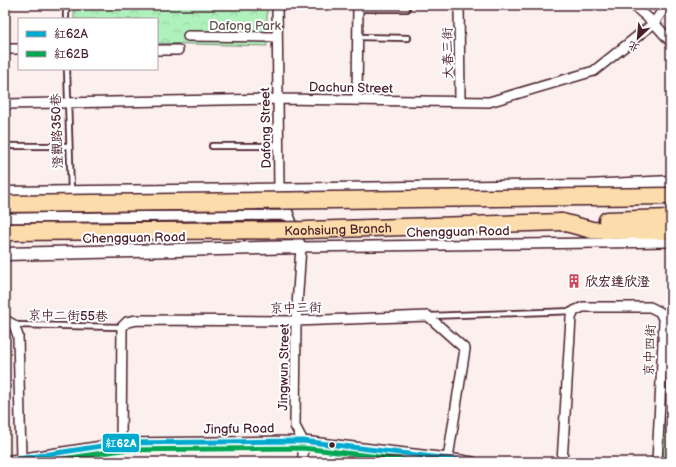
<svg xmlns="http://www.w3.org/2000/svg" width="676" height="467" font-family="'Balsamiq Sans','LXGW WenKai TC',sans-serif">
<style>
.forest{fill:url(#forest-crowns);stroke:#7c8874}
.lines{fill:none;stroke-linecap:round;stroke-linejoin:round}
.lane-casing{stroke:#4a1f2b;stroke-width:8}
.street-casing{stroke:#4a1f2b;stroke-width:12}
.secondary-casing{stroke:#4a1f2b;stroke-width:15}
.highway-casing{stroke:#4a1f2b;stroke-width:19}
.lane{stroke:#fff;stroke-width:4.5}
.street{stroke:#fff;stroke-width:9}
.secondary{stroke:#fff;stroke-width:12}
.highway{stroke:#fddcac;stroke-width:16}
.highway-bridge-casing{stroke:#4a1f2b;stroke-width:19;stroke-linecap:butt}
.highway-bridge{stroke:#fddcac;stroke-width:16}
.bus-1-casing{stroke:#fff;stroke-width:8}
.bus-2-casing{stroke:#fff;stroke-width:8}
.bus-1{stroke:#00a9ce;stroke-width:5}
.bus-2{stroke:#00a651;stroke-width:5}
.bus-dot{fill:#4a1f2b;stroke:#fff;stroke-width:1.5}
.labels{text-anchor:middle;stroke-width:4;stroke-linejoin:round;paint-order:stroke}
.park-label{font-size:13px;fill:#63544f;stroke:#fff}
.street-label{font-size:13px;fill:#4a1f2b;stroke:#fff}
.poi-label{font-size:13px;font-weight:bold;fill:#4a1f2b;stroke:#fff;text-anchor:start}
.line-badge{stroke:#fff;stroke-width:1.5}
.badge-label{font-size:11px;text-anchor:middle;font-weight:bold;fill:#fff}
</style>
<defs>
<pattern id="forest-crowns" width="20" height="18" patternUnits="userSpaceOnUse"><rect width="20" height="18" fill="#aef1bc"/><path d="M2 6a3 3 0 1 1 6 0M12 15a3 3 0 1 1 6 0" fill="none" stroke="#97cea2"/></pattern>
</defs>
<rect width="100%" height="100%" fill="#fbf0ed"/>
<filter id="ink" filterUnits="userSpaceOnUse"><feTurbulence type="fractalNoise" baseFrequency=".025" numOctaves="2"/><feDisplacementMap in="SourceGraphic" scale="8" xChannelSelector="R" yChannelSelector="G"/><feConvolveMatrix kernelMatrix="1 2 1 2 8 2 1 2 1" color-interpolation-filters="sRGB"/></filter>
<g filter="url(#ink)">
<path class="forest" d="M74,5H267V46L157,43V19H74Z
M666,415L671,416V462H663Z
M177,459L299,461V462H147Z"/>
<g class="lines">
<defs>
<path id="lane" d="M66,5V17
M358,9H407
M358,37L408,38
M67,69L71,192
M5,146H69
M212,146H278
M660,312L671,311
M430,316L574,311
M14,325L122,327"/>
<path id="street" d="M277,5L279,189L301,247L296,321L295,426L303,441V462
M459,5L460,101
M633,5L654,23L671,42
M188,36L277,37
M5,49H19
M157,50H178
M357,100L358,5
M5,104L278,99L489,102L594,71L654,23L666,5
M5,218L289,215
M301,247L671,242
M5,320L14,325L18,336L21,459
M121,443L122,327L127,322L137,320L296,321L428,316L465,349L448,458
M5,461L121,443L303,441L448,458L473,462
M562,462L571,318L574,311L583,307H650L660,312L664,321L657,462"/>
<path id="secondary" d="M5,193L587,186L671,182
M5,254L301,247"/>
<path id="highway" d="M607,220L671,218
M562,222L592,230L671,231"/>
</defs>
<use href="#lane" class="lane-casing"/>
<use href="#street" class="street-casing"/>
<use href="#secondary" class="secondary-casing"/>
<use href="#highway" class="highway-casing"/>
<use href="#lane" class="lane"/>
<use href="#street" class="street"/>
<use href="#secondary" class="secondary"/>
<use href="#highway" class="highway"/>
<defs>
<g id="highway-bridge">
<path d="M5,204L671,196"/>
<path id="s1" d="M5,232L306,230L562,222"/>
</g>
</defs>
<use href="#highway-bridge" class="highway-bridge-casing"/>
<use href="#highway-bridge" class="highway-bridge"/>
<defs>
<path id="bus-1" d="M5,461L121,443L303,441L473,462"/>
<path id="bus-2" d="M44,462L122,450L303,448L422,462"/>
</defs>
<use href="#bus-1" class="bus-1-casing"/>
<use href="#bus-2" class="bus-2-casing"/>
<use href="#bus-1" class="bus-1"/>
<use href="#bus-2" class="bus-2"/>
</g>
</g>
<defs>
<symbol id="building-bare" viewBox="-9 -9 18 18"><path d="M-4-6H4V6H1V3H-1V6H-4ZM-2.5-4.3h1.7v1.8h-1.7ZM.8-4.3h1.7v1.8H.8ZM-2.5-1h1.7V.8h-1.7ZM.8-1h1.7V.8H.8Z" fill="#d1495b" stroke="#fff" stroke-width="2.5" paint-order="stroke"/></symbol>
</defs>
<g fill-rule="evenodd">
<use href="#building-bare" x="564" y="271" width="20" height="20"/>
</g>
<circle class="bus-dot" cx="332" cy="445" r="3.5"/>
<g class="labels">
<g class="park-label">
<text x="245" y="30">Dafong Park</text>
</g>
<g class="street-label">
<text transform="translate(447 53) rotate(-91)" y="5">大春三街</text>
<text transform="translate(351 87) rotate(1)" y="5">Dachun Street</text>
<text transform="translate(265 128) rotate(-91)" y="5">Dafong Street</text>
<text transform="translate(56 131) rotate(-92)" y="5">澄觀路350巷</text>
<text dy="5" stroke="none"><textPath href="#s1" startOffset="333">Kaohsiung Branch</textPath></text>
<text transform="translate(458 231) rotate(-1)" y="5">Chengguan Road</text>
<text transform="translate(134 237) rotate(-1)" y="5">Chengguan Road</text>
<text transform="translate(296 307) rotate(-1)" y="5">京中三街</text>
<text transform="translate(68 315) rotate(1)" y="5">京中二街55巷</text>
<text transform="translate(649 350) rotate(-88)" y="5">京中四街</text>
<text transform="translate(283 367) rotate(-89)" y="5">Jingwun Street</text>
<text transform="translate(239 428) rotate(-1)" y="5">Jingfu Road</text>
</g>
<g class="poi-label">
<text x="585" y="286">欣宏達欣澄</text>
</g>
</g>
<rect class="line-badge" x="102" y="433" width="38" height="20" rx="4" fill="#00a9ce"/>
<g class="badge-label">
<text x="121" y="447">紅62A</text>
</g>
<rect width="676" height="467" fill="none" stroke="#fff" stroke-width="20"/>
<rect x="10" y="10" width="656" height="447" fill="none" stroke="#4a1f2b" stroke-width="1.5" filter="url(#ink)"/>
<rect x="18" y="18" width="140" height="52" fill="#ffffff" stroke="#b7a5aa"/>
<rect x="26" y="31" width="20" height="6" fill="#00a9ce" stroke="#b7a5aa"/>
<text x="54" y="38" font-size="12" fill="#4a1f2b">紅62A</text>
<rect x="26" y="51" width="20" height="6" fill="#00a651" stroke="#b7a5aa"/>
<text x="54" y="58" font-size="12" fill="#4a1f2b">紅62B</text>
<g transform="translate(638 38) rotate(206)" stroke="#ffffff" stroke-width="3" paint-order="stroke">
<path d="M0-3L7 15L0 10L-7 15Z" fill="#4a1f2b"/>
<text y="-6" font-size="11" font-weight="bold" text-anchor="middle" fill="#4a1f2b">北</text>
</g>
</svg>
